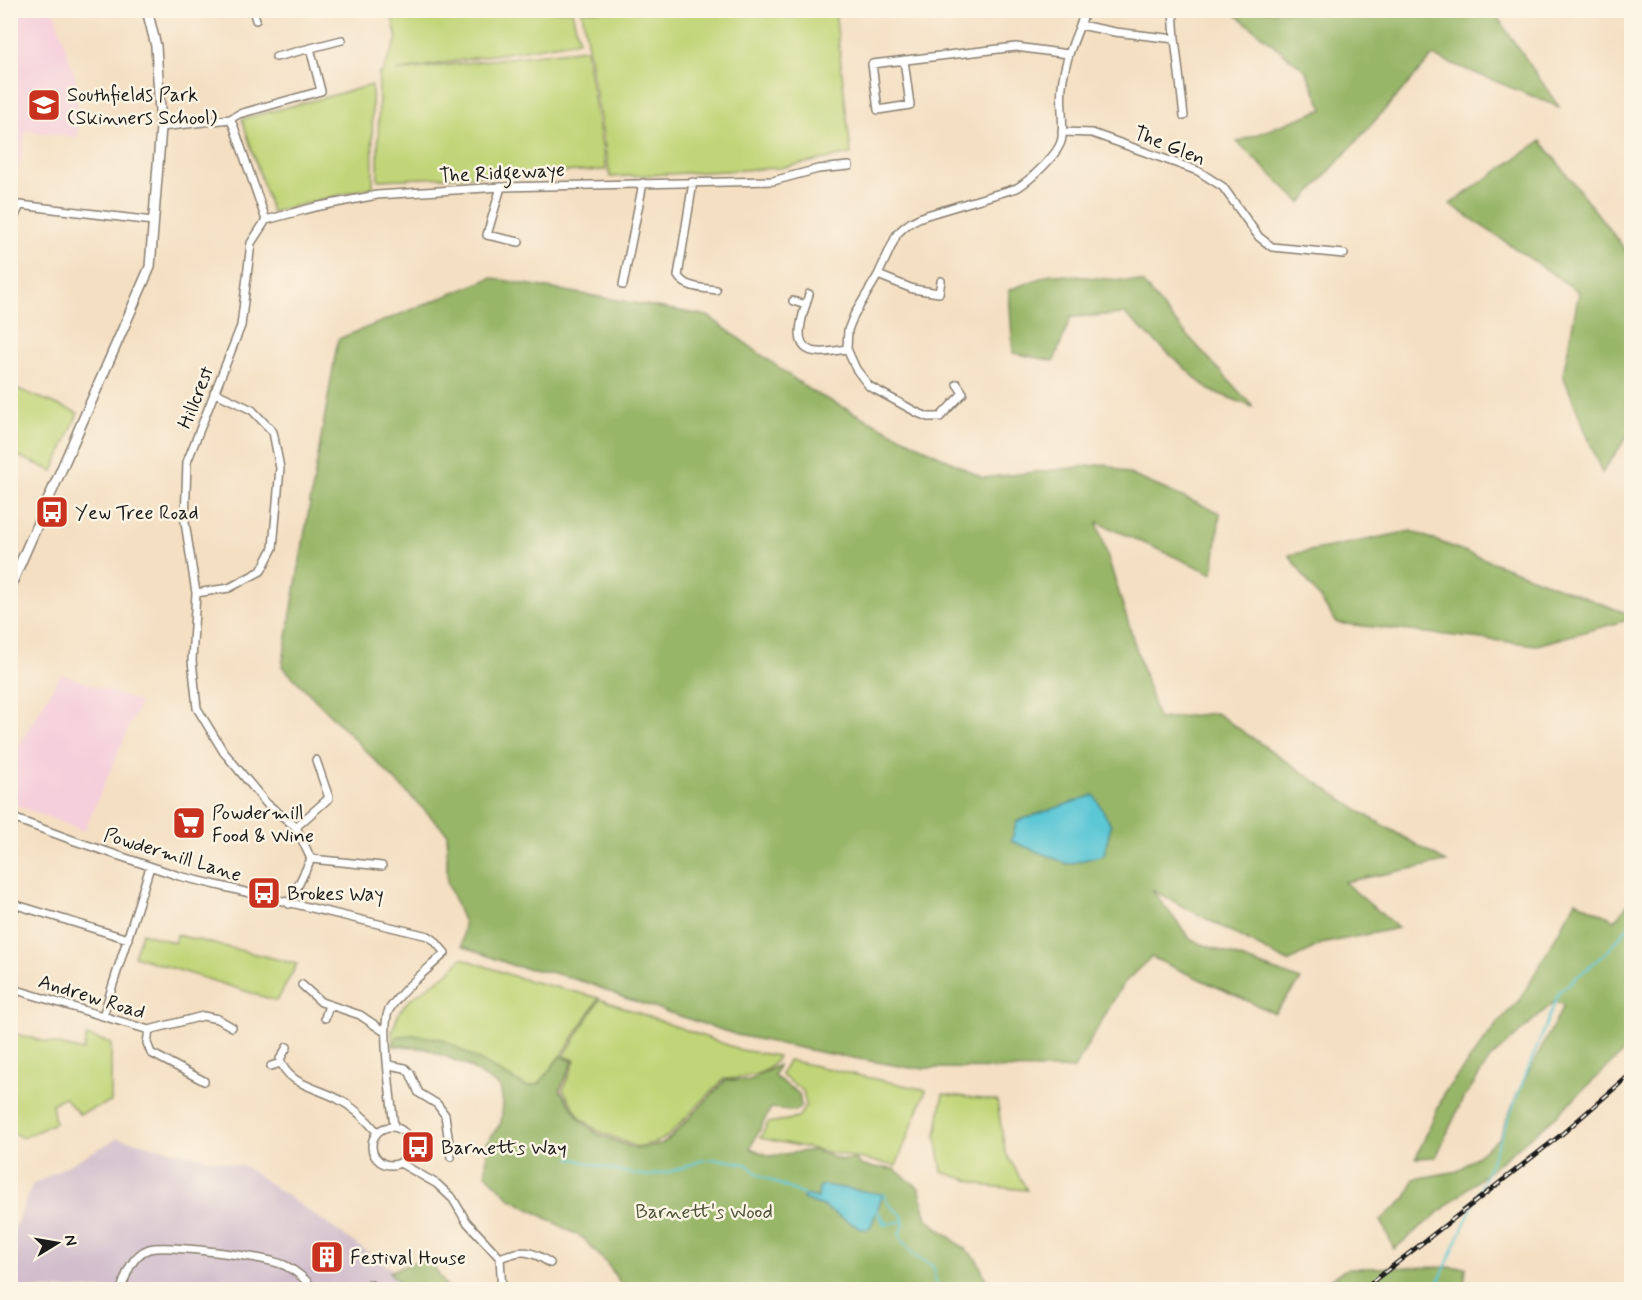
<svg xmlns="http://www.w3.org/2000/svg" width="1642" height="1300" font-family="Mynerve,sans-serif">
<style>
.built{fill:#f5cfdc}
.industrial{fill:#d1bdcc}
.green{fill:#c1d578;stroke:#6e784a;stroke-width:1.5}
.forest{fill:#98b668;stroke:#5a6942;stroke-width:1.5}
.water{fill:#5cc7d5;stroke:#3c7278;stroke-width:1.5}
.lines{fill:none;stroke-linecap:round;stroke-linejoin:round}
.stream{stroke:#5cc7d5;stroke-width:2}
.minor-casing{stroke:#887e6f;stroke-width:10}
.tertiary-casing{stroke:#887e6f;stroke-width:12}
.minor{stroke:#fff;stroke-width:7}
.tertiary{stroke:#fff;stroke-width:9}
.rail-casing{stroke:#1c1c1c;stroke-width:4.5}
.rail{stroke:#fcf5e5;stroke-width:2;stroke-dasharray:7;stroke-linecap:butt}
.labels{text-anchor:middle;stroke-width:5;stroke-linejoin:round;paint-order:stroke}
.poi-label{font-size:20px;fill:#1c1c1c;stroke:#fcf5e5;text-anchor:start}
.street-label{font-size:20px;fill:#1c1c1c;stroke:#fcf5e5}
.park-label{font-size:20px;fill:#4e5438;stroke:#fcf5e5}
</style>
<rect width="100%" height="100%" fill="#fcf5e5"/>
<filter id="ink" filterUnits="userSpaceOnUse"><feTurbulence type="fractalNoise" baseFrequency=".0167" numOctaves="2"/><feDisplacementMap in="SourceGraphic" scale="12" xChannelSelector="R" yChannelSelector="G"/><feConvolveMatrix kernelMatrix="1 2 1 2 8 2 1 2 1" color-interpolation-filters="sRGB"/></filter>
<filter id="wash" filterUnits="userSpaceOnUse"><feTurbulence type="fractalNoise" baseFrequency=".008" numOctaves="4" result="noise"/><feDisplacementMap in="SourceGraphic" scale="24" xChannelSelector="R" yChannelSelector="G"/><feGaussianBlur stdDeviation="1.35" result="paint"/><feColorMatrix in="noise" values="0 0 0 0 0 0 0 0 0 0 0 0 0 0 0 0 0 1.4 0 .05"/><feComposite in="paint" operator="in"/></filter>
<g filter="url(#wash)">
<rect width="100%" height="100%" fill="#f4dfc2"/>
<path class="built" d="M11,10L54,11L76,80L78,137L26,131L11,209Z
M61,674L140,702L84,831L11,803V758Z"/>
<path class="industrial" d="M118,1138L246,1167L420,1289H11L10,1240L32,1185Z"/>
<path class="green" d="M391,11H572L579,41L396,71L586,49L606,170L378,180L379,73H382L397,39Z
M785,11L787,18L811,11H835L851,154L780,168L610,177L582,11Z
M372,85L373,187L272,212L242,119Z
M10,386L78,413L53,471L11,453Z
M142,933L175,943L177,935L297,964L277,1001L134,956Z
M462,958L519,978L599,998L532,1101L449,1050L392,1046V1032L399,1013L408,1001L449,972Z
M600,999L741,1050L778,1056C770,1076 742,1078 724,1079L667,1137L657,1142L637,1147L598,1131L580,1117L563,1090L575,1060L564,1056Z
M11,1033L83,1051L87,1036L111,1043V1102L79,1114L64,1097L52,1104L55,1123L23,1138L11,1132Z
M788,1060L926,1090L896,1166L760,1138L768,1123L798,1118L806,1105L803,1091L781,1075Z
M943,1094L997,1101L1005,1151L1027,1190L987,1186L942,1172L936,1136Z"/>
<path class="forest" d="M1231,11H1493L1559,107L1433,56L1301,203L1237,142L1323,109L1306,71Z
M1541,141L1631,257V431L1602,473L1563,375L1579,292L1450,204Z
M1051,274L1142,282L1170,316L1253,407L1209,390L1125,314L1071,317L1054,361L1013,353L1009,290Z
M491,278L708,316L811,391L983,478L1106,464L1220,513L1213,574L1097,522L1158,719L1216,713L1359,811L1446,862L1344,882L1398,928L1321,944L1288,962L1152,890L1191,940L1301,980L1274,1013L1151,957L1123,984L1074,1069L911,1068L824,1053L737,1035L622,997L591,984L554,973L514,966L462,946L464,923L447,882V833L282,666L338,339Z
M1411,531L1631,615V619L1537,645L1337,623L1289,555Z
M1631,900V1045L1555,1117L1394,1249L1381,1220L1406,1198L1414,1179L1458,1171L1499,1138L1519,1090L1564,1005L1554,1002L1490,1059L1462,1101L1436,1157L1416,1158L1445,1092L1497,1024L1521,998L1576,901L1615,920Z
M414,1035L442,1039L527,1087L539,1084L560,1056L573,1061L560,1090L579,1118L598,1134L636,1149L661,1144L669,1139L726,1080H750L778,1065L774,1076L799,1094L801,1106L795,1111L771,1108L750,1148L770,1156L814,1150L841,1160L855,1159L862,1166L894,1169L919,1188L927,1219L976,1258L991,1289H624L608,1265L583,1238L511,1199L486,1174L487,1142L501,1123L503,1103L500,1087L466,1065L427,1049L394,1044L398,1036Z
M428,1257L448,1289H406L389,1272Z
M1466,1267L1464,1289H1314L1348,1268Z"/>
<path class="water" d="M1094,795L1111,825L1104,855L1068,864L1011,841L1017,821Z
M823,1185L883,1194L870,1229H861L822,1206L803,1199L804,1195L818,1198L819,1188Z"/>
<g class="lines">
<path class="stream" d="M570,1158L618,1171L648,1176L673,1171L703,1160L718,1159L746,1164L759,1175L804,1195
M883,1194L889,1205L902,1215L904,1224L900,1232V1238L918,1259L929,1263L934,1268L935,1280L941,1290
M877,1210L884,1225L902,1221
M880,1215L888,1224
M1435,1290L1477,1196L1559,992L1609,950L1632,922"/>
</g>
</g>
<g filter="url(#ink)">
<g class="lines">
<defs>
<path id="minor" d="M253,10L256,20
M1173,10L1175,39
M1080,25L1115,32L1175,39L1184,116
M276,57L342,40
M904,60L910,105L878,110L872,64L1016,47L1068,54
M230,119L239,114L321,91L310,48
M161,127L230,119L234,127L266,220L315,207L377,195L501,187L773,181L818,169L849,166
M1062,132L1092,133L1198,171L1223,187L1259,237L1272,247L1344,254
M693,182L678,276C685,288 703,288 716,290
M501,187L487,235L519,242
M266,220L251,243L241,326L187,462L185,522L196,593L192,660L197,708L223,751L266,803L296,827L311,859L289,904
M10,227L20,205L153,221
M878,275L913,289L939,293L941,281
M623,285L643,183
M809,294C804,312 787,351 819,352C828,353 838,350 847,349
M793,301L806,305
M957,384L963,393L940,417H928L918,413L869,386L856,369L847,349L848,330L854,315L878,275L897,234C906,224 914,219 927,215L1017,188C1030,180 1061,153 1062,137C1064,120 1060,102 1062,86C1065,58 1076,36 1086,10
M196,593L229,588L261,571L273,548L280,468L273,432L252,410L214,392
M10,817L75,841L179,876L428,936L434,940L445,953C426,971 403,988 389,1010C380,1024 392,1106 394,1127
M296,827L329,798L316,760
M311,859L382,866
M10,903L128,939
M302,985L321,1002L360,1015L385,1032
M10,988L149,1030L203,1016L218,1019L232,1027
M103,1016L150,867
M325,1018L329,1005
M149,1030L147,1043L151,1053L204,1081
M287,1047L280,1059C287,1085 317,1087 338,1099C354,1107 366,1119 377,1132
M389,1065L405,1068L410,1073L419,1093L437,1104L445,1115L451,1157
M271,1066L281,1063
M372 1146a19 19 0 1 1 38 0a19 19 0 1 1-38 0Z
M400,1163L437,1184L453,1199L466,1221L500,1258L502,1290
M500,1258C522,1249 531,1250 550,1263
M121,1290C126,1274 132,1255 149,1249C167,1244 269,1257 286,1266C296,1271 308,1281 314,1290
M365,1290L370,1284"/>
<path id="tertiary" d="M10,587L150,267L161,127L156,46L147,10"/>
</defs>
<use href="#minor" class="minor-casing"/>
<use href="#tertiary" class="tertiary-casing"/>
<use href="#minor" class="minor"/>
<use href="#tertiary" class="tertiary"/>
<defs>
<path id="rail" d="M1362,1290L1562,1134L1632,1073"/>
</defs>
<use href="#rail" class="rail-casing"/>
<use href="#rail" class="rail"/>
</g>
</g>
<defs>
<symbol id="school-square" viewBox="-11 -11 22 22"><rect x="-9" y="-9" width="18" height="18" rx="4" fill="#c8321e" stroke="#fcf5e5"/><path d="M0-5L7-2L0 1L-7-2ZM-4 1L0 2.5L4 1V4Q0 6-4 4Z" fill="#fff"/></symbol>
<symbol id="bus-square" viewBox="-11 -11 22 22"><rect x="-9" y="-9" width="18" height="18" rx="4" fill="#c8321e" stroke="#fcf5e5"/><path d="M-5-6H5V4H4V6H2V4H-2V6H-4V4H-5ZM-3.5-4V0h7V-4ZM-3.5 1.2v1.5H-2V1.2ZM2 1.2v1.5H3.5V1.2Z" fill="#fff"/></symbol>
<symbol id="supermarket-square" viewBox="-11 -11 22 22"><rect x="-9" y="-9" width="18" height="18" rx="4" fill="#c8321e" stroke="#fcf5e5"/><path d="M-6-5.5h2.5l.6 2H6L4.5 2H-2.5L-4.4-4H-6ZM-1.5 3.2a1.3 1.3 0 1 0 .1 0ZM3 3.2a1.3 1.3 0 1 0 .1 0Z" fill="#fff"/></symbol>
<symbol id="building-square" viewBox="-11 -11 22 22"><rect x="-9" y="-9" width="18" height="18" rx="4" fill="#c8321e" stroke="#fcf5e5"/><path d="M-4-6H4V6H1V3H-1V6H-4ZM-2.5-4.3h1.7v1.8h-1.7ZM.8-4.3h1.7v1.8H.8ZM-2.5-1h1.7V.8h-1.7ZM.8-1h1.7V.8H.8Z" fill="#fff"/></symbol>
</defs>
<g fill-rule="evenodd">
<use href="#school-square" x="25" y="86" width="38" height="38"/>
<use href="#bus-square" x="33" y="493" width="38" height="38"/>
<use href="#supermarket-square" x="170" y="804" width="38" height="38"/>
<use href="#bus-square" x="245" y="874" width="38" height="38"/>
<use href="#bus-square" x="399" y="1128" width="38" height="38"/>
<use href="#building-square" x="308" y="1238" width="38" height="38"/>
</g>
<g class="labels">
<g class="poi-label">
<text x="67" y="101">Southfields Park<tspan x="67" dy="23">(Skinners School)</tspan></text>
<text x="75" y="519">Yew Tree Road</text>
<text x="212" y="819">Powdermill<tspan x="212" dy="23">Food &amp; Wine</tspan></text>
<text x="287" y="900">Brokes Way</text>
<text x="441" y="1154">Barnetts Way</text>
<text x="350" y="1264">Festival House</text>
</g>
<g class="street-label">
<text transform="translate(1170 145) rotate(22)" y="7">The Glen</text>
<text transform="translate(502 172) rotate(-3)" y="7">The Ridgewaye</text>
<text transform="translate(195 397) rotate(-68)" y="7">Hillcrest</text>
<text transform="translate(173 854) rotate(17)" y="7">Powdermill Lane</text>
<text transform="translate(92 996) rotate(17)" y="7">Andrew Road</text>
</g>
<g class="park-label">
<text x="704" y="1218">Barnett's Wood</text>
</g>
</g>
<rect width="1642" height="1300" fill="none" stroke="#fcf5e5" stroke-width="36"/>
<g transform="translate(57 1243) rotate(79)" stroke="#fcf5e5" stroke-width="4.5" paint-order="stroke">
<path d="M0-4.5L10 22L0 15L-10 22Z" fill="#1c1c1c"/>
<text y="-9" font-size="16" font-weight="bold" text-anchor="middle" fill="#1c1c1c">N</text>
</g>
</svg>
